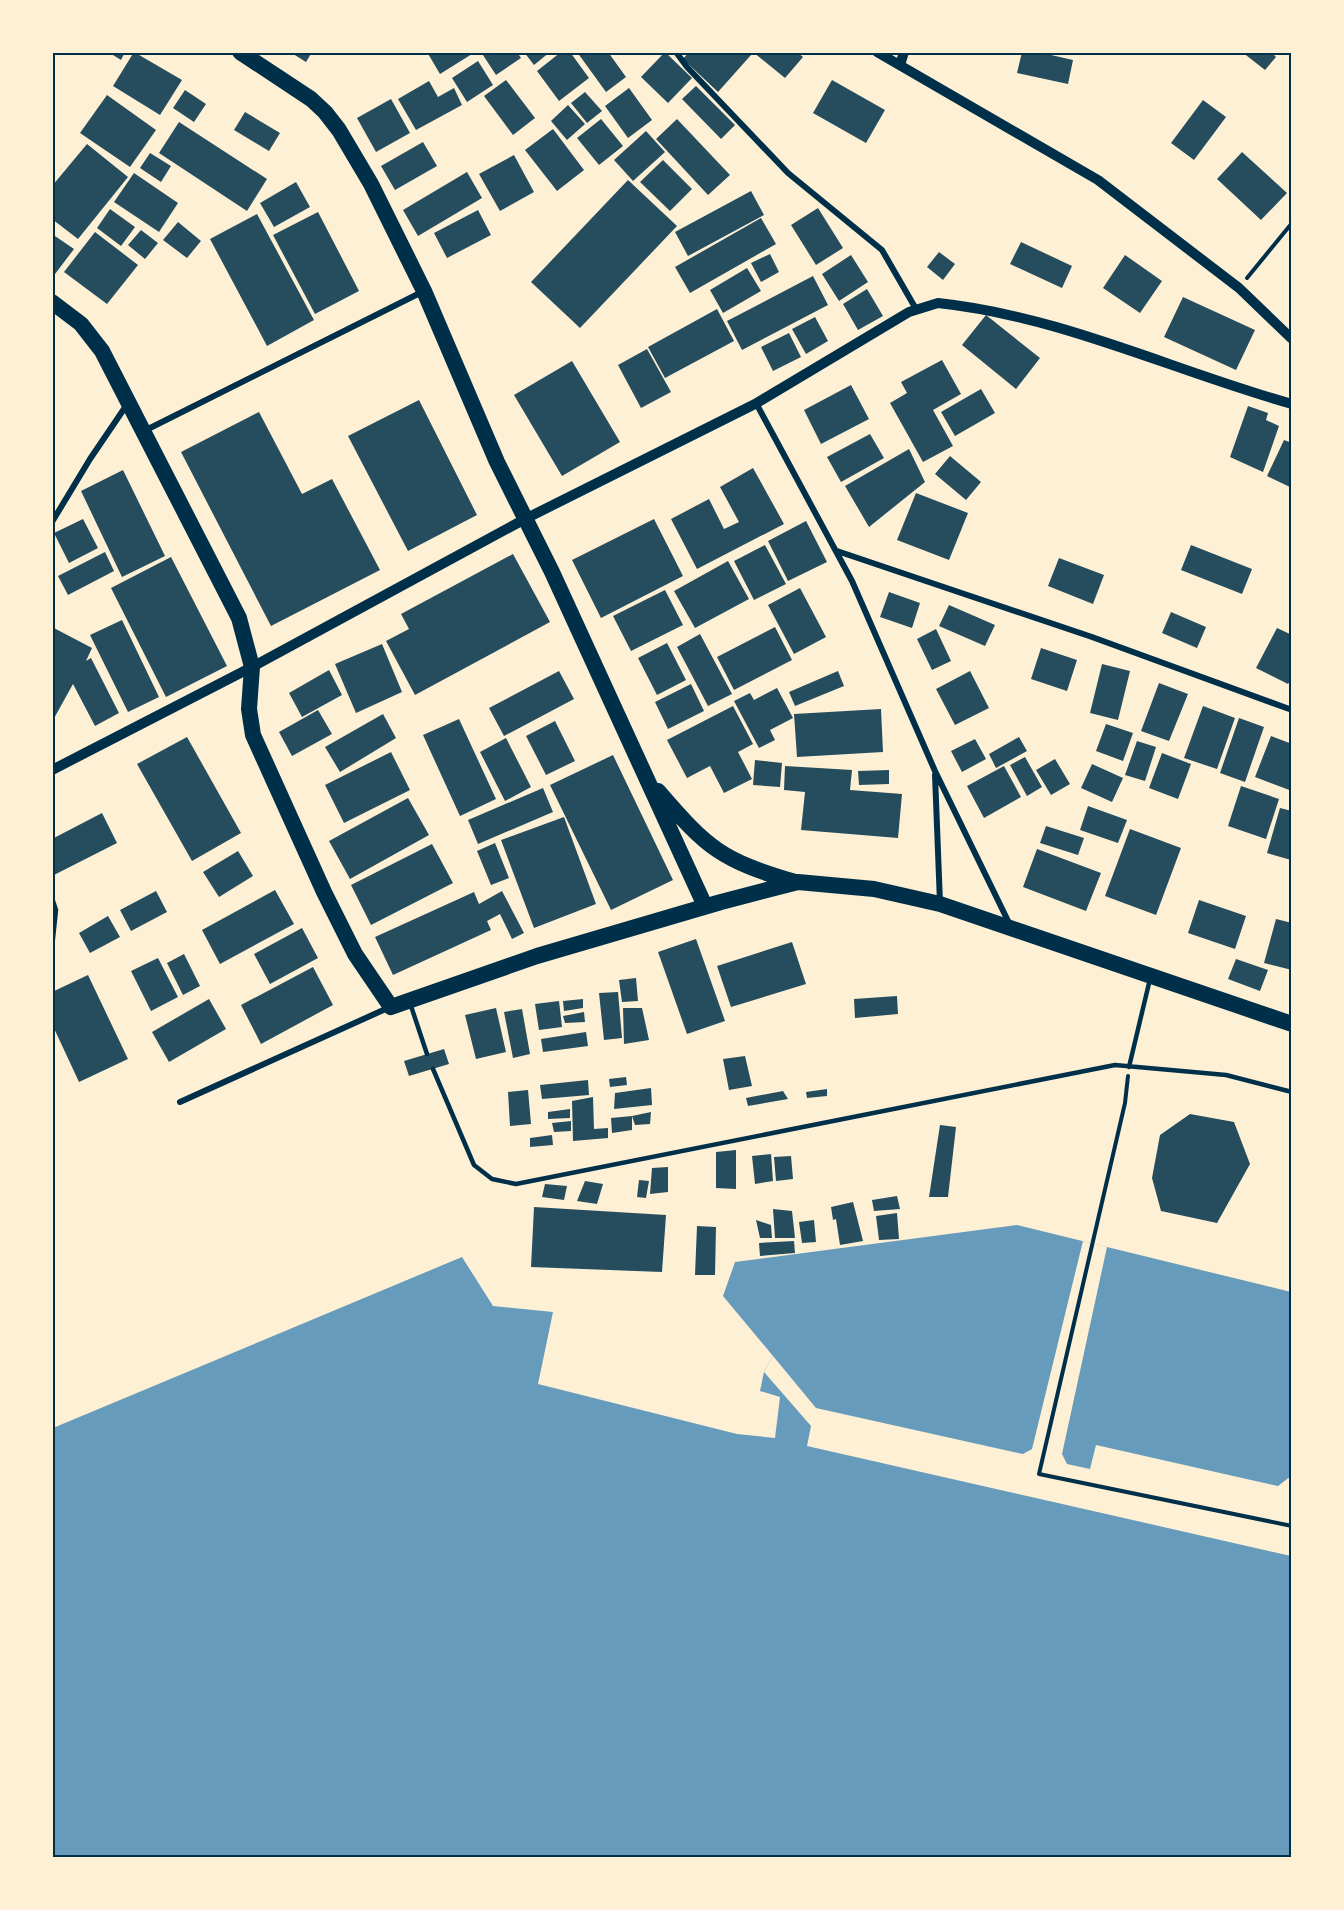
<svg xmlns="http://www.w3.org/2000/svg" width="1344" height="1910" font-family="Overpass,sans-serif">
<style>
.water{fill:#669bbc}
.pier{fill:#fdf0d5}
.building{fill:#264d5e}
.lines{fill:none;stroke-linecap:round;stroke-linejoin:round}
.path{stroke:#003049;stroke-width:4}
.service{stroke:#003049;stroke-width:4.5}
.minor{stroke:#003049;stroke-width:6}
.tertiary{stroke:#003049;stroke-width:10}
.trunk{stroke:#003049;stroke-width:16}
.neatline{fill:none;stroke:#003049;stroke-width:2}
</style>
<rect width="100%" height="100%" fill="#fdf0d5"/>
<path class="water" d="M1017,1225L1291,1292V1857L53,1858V1428L462,1257L493,1306L553,1312L538,1384L737,1434L775,1438L780,1397L760,1391L764,1372L773,1356L723,1296L735,1262Z"/>
<path class="pier" d="M1083,1241L1107,1247L1062,1454L1067,1464L1090,1469L1096,1445L1278,1486L1291,1476V1556L807,1446L811,1426L764,1372L773,1356L816,1408L1023,1454L1032,1449Z"/>
<path class="building" d="M108,52H125L121,60Z
M134,52L182,80L160,115L113,86Z
M290,52H312L306,62Z
M427,52H471L472,54L440,74Z
M481,52H517L521,58L496,75Z
M524,52H550L534,65Z
M561,52H570L589,78L559,101L537,71Z
M577,52H608L626,77L606,92Z
M665,52L692,78L668,103L641,77Z
M689,52H748L751,55L718,92L683,59Z
M753,52H797L803,57L785,78Z
M1022,52H1038L1073,60L1068,84L1017,73Z
M1242,52H1271L1276,57L1265,70Z
M478,61L493,85L467,102L452,78Z
M506,80L535,118L513,135L484,96Z
M832,80L885,110L866,143L813,113Z
M429,81L438,97L454,88L462,105L416,130L398,99Z
M696,86L735,125L721,139L682,99Z
M629,88L652,120L628,138L605,106Z
M185,90L206,104L194,122L173,108Z
M585,92L602,111L587,123L571,103Z
M107,95L156,130L130,167L80,133Z
M391,99L410,133L376,152L357,118Z
M1203,100L1226,117L1194,160L1171,143Z
M568,105L585,124L567,140L551,121Z
M245,112L280,133L269,151L234,130Z
M601,119L623,146L599,165L577,138Z
M677,119L730,175L708,195L656,139Z
M179,122L267,179L247,211L159,153Z
M553,129L584,170L557,191L525,150Z
M646,131L665,152L633,181L614,160Z
M423,142L437,166L395,190L381,166Z
M87,144L128,177L78,239L52,219V186Z
M1242,152L1287,193L1261,220L1217,179Z
M150,153L171,166L161,182L140,168Z
M514,155L534,192L500,211L479,174Z
M663,160L692,189L670,211L640,182Z
M467,172L482,198L418,236L403,210Z
M134,173L178,203L159,232L114,202Z
M628,180L677,226L580,328L531,282Z
M296,182L310,207L274,227L260,203Z
M751,191L764,215L688,256L675,232Z
M818,208L843,248L816,265L791,225Z
M110,209L135,227L121,246L97,228Z
M478,210L491,235L447,258L434,233Z
M318,212L359,291L315,314L273,235Z
M257,214L314,320L267,346L210,239Z
M761,218L776,244L690,293L675,267Z
M178,222L201,241L187,258L163,240Z
M141,230L158,243L145,259L128,245Z
M95,232L138,265L107,304L64,272Z
M52,234L74,249L52,278Z
M1021,242L1072,266L1062,288L1010,264Z
M939,252L955,264L943,280L927,267Z
M770,254L779,272L761,282L751,263Z
M851,255L868,282L839,301L822,274Z
M1125,255L1162,281L1140,313L1103,288Z
M747,268L761,291L723,313L710,290Z
M813,276L828,305L742,350L727,321Z
M867,289L883,316L858,330L843,304Z
M1183,297L1255,330L1236,370L1164,337Z
M717,309L734,341L665,378L648,347Z
M986,315L1040,358L1016,389L962,345Z
M815,317L828,341L806,354L792,329Z
M789,333L801,357L773,371L761,347Z
M647,349L671,392L641,408L618,365Z
M942,360L961,394L933,410L953,446L923,462L890,403L907,393L901,382Z
M572,361L620,442L562,476L514,395Z
M851,385L869,419L821,444L804,410Z
M981,389L995,413L955,436L941,412Z
M419,400L477,515L408,551L348,436Z
M1248,406L1268,413L1266,420L1279,426L1263,472L1230,457Z
M259,412L302,494L332,479L380,570L271,626L181,452Z
M870,434L884,458L841,482L827,457Z
M1284,440L1292,443V488L1267,476Z
M909,449L925,482L869,527L845,486Z
M950,456L981,482L966,500L935,474Z
M753,468L784,524L697,569L671,519L709,499L724,529L739,522L720,487Z
M123,470L165,556L122,577L81,491Z
M916,493L968,513L949,560L897,540Z
M83,519L98,548L69,563L54,533Z
M654,519L683,576L601,618L572,560Z
M806,521L827,562L788,581L768,541Z
M765,545L786,584L754,600L734,561Z
M1191,545L1252,569L1242,594L1181,570Z
M105,552L114,571L68,595L58,576Z
M513,554L550,622L415,695L386,641L409,629L401,614Z
M171,557L227,666L166,697L111,588Z
M1059,558L1104,575L1093,604L1048,586Z
M728,561L749,599L695,628L674,591Z
M800,588L826,637L794,654L768,605Z
M665,590L683,625L631,651L613,616Z
M889,592L920,603L912,628L880,617Z
M949,605L995,625L985,646L939,626Z
M1171,612L1206,627L1197,648L1162,633Z
M122,620L159,697L128,712L90,635Z
M52,627L92,648L86,661L91,658L119,713L95,726L73,684L52,722Z
M775,627L792,660L734,690L717,657Z
M1277,628L1292,635V678L1288,684L1256,668Z
M936,629L951,661L932,670L917,639Z
M700,634L732,694L708,706L677,647Z
M667,643L686,680L657,695L638,658Z
M382,644L402,692L356,713L335,664Z
M1041,648L1077,660L1067,691L1031,679Z
M1102,664L1130,671L1118,720L1090,713Z
M329,670L342,695L302,717L289,693Z
M559,671L574,699L504,736L489,708Z
M838,671L844,686L795,706L789,692Z
M970,671L989,708L955,725L936,689Z
M1159,683L1188,694L1169,741L1141,731Z
M691,684L704,711L668,729L655,702Z
M777,688L793,718L770,730L775,740L759,748L734,701L750,693L754,700Z
M733,706L753,744L738,752L752,779L724,793L710,766L687,778L667,740Z
M1203,706L1235,718L1217,769L1184,758Z
M881,709L883,752L797,757L794,714Z
M318,710L332,734L292,756L279,732Z
M383,714L396,738L340,772L325,747Z
M1239,718L1264,727L1245,782L1220,773Z
M459,719L496,799L460,816L423,735Z
M555,721L575,761L546,775L526,736Z
M1106,724L1133,733L1123,761L1096,751Z
M1271,736L1292,744V791L1255,777Z
M187,737L241,833L192,861L137,764Z
M1019,737L1027,751L996,768L989,754Z
M506,738L531,787L505,801L480,752Z
M975,739L986,759L962,772L951,751Z
M1137,741L1156,747L1145,781L1125,775Z
M391,752L410,790L344,823L325,785Z
M1162,753L1191,764L1178,799L1149,788Z
M613,755L673,880L611,910L550,785Z
M1025,757L1042,787L1027,796L1010,765Z
M1055,759L1070,784L1051,795L1036,770Z
M755,760L782,763L780,787L753,785Z
M1092,764L1123,778L1112,802L1081,788Z
M785,766L852,770L850,790L902,794L898,838L801,830L805,792L784,790Z
M1004,766L1021,797L984,818L967,786Z
M889,770V784L859,785L858,771Z
M1241,786L1279,799L1266,839L1228,826Z
M543,788L553,812L478,844L468,820Z
M408,798L429,835L350,879L329,841Z
M1088,806L1127,820L1118,843L1080,830Z
M1280,808L1292,811L1291,860L1267,853Z
M102,813L117,843L52,876V839Z
M564,817L596,904L534,928L501,840Z
M1046,826L1084,838L1078,855L1040,843Z
M1130,829L1181,848L1156,915L1105,896Z
M495,843L509,878L491,885L477,851Z
M432,844L453,883L371,925L351,885Z
M1037,849L1101,873L1086,911L1023,887Z
M238,851L253,876L219,897L203,872Z
M275,890L294,924L220,964L202,930Z
M156,891L167,912L131,931L120,910Z
M502,891L524,933L512,939L500,914L487,921L491,930L393,975L375,937L474,892L479,904Z
M1199,900L1246,916L1235,949L1188,933Z
M108,916L120,937L90,953L79,933Z
M1276,919L1292,923V970L1264,963Z
M302,928L318,958L270,984L254,954Z
M696,939L725,1021L687,1034L658,952Z
M792,942L806,984L731,1007L717,966Z
M184,954L200,986L183,995L167,963Z
M158,958L178,997L151,1011L131,971Z
M1236,959L1268,970L1260,991L1228,979Z
M313,967L333,1005L261,1044L241,1005Z
M88,975L128,1059L79,1082L52,1024V992Z
M636,978L638,1001L622,1002L619,980Z
M618,992L622,1038L604,1040L599,993Z
M897,996L898,1014L855,1018L854,999Z
M209,999L226,1029L169,1062L152,1032Z
M583,999V1008L564,1011L563,1001Z
M559,1001L562,1027L539,1030L535,1004Z
M496,1008L506,1052L476,1059L465,1015Z
M623,1008H642L649,1040L624,1044Z
M522,1009L530,1054L513,1058L504,1012Z
M584,1012L585,1022L565,1023L563,1016Z
M586,1032L588,1046L543,1052L541,1039Z
M444,1049L449,1064L409,1076L404,1061Z
M745,1056L752,1086L729,1090L723,1059Z
M626,1077L627,1085L610,1087L609,1079Z
M588,1080L589,1095L542,1099L540,1085Z
M651,1088L652,1105L614,1109L615,1093Z
M827,1089V1096L807,1098L806,1092Z
M528,1090L531,1124L510,1126L508,1092Z
M783,1091L788,1099L748,1106L746,1098Z
M593,1097L594,1129L608,1128V1138L573,1141L572,1101Z
M570,1109V1118L548,1119V1112Z
M651,1112L650,1124L635,1125L632,1116Z
M1190,1114L1234,1122L1250,1164L1217,1223L1161,1211L1152,1178L1160,1135Z
M632,1116V1130L612,1133L611,1118Z
M571,1121V1131L554,1132L552,1123Z
M940,1125L956,1127L948,1197H929Z
M552,1135L553,1145L530,1147V1138Z
M736,1150V1189L716,1188V1152Z
M771,1154L773,1181L755,1184L752,1156Z
M791,1156L793,1179L776,1181L774,1157Z
M668,1167V1192L650,1194L652,1168Z
M639,1180L649,1181L646,1198L637,1197Z
M585,1181L603,1184L597,1204L577,1201Z
M545,1184L567,1186L564,1200L542,1197Z
M897,1196L900,1209L874,1211L872,1200Z
M853,1202L863,1241L840,1245L836,1219L833,1220L831,1207Z
M534,1207L666,1215L662,1272L531,1267Z
M773,1209L792,1211L795,1238H775Z
M897,1213L899,1239L879,1240L876,1216Z
M756,1220L771,1225L772,1238H760Z
M814,1220L816,1242L802,1243L799,1222Z
M697,1226L716,1227L715,1275H695Z
M794,1241L795,1253L760,1256L759,1243Z"/>
<g class="lines">
<path class="path" d="M1247,278L1292,223
M1128,1076L1125,1103L1039,1474L1292,1526"/>
<path class="service" d="M52,898L56,910L52,948
M410,1003L427,1054
M1129,1067L1150,979
M433,1069L474,1165L492,1179L516,1184L1115,1065L1226,1075L1292,1092"/>
<path class="minor" d="M676,52L687,67L788,173L882,250L916,309
M756,403L852,581L935,771L1010,925
M144,431L422,292
M52,522L90,459L128,403
M837,551L1092,637L1292,710
M935,775L940,903
M180,1102L390,1007"/>
<path class="tertiary" d="M877,52L1098,180L1239,288L1292,339
M900,65L904,52
M52,770L252,667L525,519L755,404L909,312L938,303C1061,316 1174,371 1292,404"/>
<path class="trunk" d="M240,52L311,99L325,112L339,130L371,184L424,291L497,462L552,572L705,906
M52,302L81,324L102,351L239,618L252,667L249,709L253,735L324,892L355,954L391,1007L537,956L721,902L798,882L874,889L940,904L1292,1024
M658,791C708,849 721,860 795,882"/>
</g>
<rect width="1344" height="1910" fill="none" stroke="#fdf0d5" stroke-width="108"/>
<rect x="54" y="54" width="1236" height="1802" class="neatline"/>
</svg>
